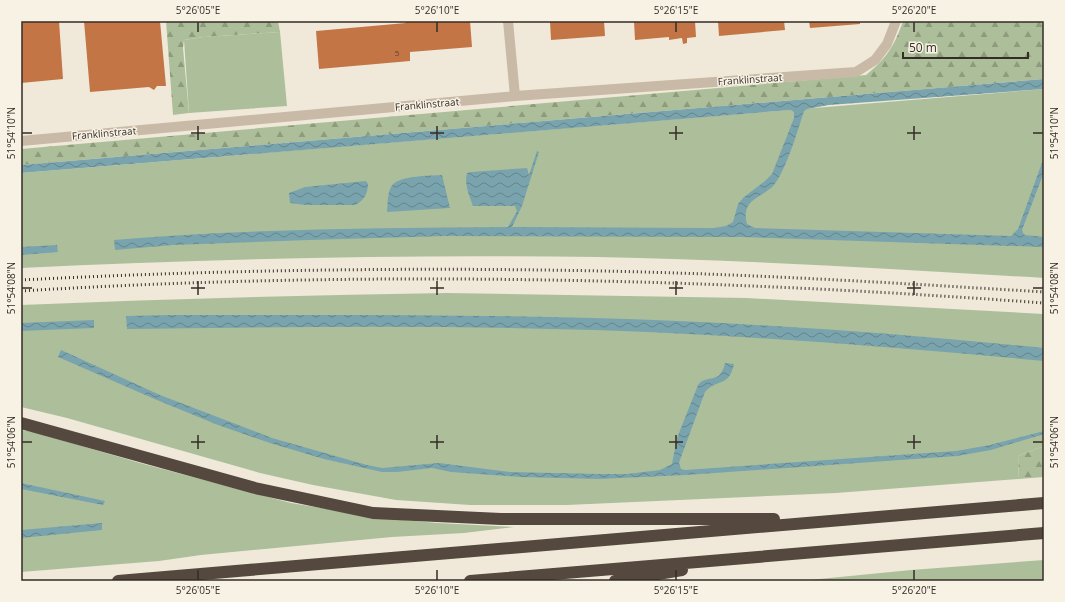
<svg xmlns="http://www.w3.org/2000/svg" width="1065" height="602" font-family="'Open Sans',sans-serif">
<style>
.green{fill:#adbf9a}
.forest{fill:url(#forest-firs)}
.water{fill:url(#water-waves)}
.building{fill:#c37545}
.lines{fill:none;stroke-linecap:round;stroke-linejoin:round}
.minor{stroke:#c8baa6;stroke-width:10}
.motorway{stroke:#55483e;stroke-width:12}
.rail{stroke:#342d26;stroke-width:3;stroke-dasharray:1 3;stroke-linecap:butt}
.ticks{fill:none;stroke:#342d26;stroke-width:1.5}
.labels{text-anchor:middle;stroke-width:3;stroke-linejoin:round;paint-order:stroke}
.number-label{font-size:8px;fill:#583f2e}
.street-label{font-size:10px;fill:#342d26;stroke:#f8f2e5}
.neatline{fill:none;stroke:#342d26;stroke-width:1.5}
.ticks-label{font-size:10px;text-anchor:middle;fill:#342d26}
</style>
<defs>
<pattern id="forest-firs" width="22" height="20" patternUnits="userSpaceOnUse"><rect width="22" height="20" fill="#adbf9a"/><path d="M5 1l3.5 6h-7zM16 11l3.5 6h-7z" fill="#8e9c7d"/></pattern>
<pattern id="water-waves" width="16" height="10" patternUnits="userSpaceOnUse"><rect width="16" height="10" fill="#79a3ad"/><path d="M0 5q4-4 8 0t8 0" fill="none" stroke="#64858d"/></pattern>
</defs>
<rect width="100%" height="100%" fill="#f0e9d9"/>
<path class="green" d="M280,32L287,106L189,113L184,40L204,37Z
M1044,89V278C895,269 746,260 597,257C405,254 213,259 21,268V173Z
M447,293L747,298L1044,314V446L1018,456L1019,479L836,493L567,505H470L396,500L313,485L260,473L67,418L21,407V305C163,299 305,295 447,293Z
M21,430L34,432L140,463L291,503L382,518L438,523L514,527L464,533L392,537L201,555L159,561L21,572Z
M1044,560V581H799L911,570Z"/>
<path class="forest" d="M166,21H278L280,32L204,37L184,40L183,48L189,113L173,115Z
M903,21H1037L1044,23V79L21,165V149L866,75C886,59 895,45 903,21Z
M1044,446V477L1019,479L1018,456Z"/>
<path class="water" d="M1044,79V89L829,105L807,109L804,111C798,130 786,170 774,185C762,198 740,199 747,224L755,228L1011,236L1018,229L1044,157V172L1022,230L1023,233L1025,235L1044,237V247L742,237L446,236L309,240L173,245L115,250L114,240C245,229 377,228 508,227L517,211L515,206H473C469,195 464,184 467,173L471,172L527,168L529,175L537,151L539,152L522,206L512,227L714,228L726,226L733,222L738,204L744,197L765,181L772,174L794,118V112L791,110L21,173V165Z
M442,175L450,208L387,212C388,204 387,194 391,187C397,175 430,176 442,175Z
M366,181L368,184C368,193 364,201 355,205H306L290,203L289,193L305,187Z
M57,245L58,252L21,255V247Z
M172,315C313,315 453,314 593,318C744,322 894,333 1044,348V361C894,347 744,335 593,330C437,325 282,327 127,329L126,316Z
M94,320V328L21,331V323Z
M61,350L160,395L272,438L367,465L382,468L439,463L510,472L599,474H627L660,470L672,464L677,438L698,385C707,373 720,386 725,363L734,364C729,388 717,378 705,392L680,460L679,463L681,469L685,470L956,451L990,445L1044,431V434L991,450L957,456L686,475L599,479L521,477L451,472L432,468L397,472H382L324,459L270,443L218,425L157,400L58,357Z
M21,483L105,501L103,505L21,489Z
M102,523V530L21,538V530Z"/>
<path class="building" d="M21,21H59L63,79L21,83Z
M84,21H160L166,86H157L154,90L149,87L90,92Z
M405,21H470L472,47L410,52V61L319,69L316,31L406,23Z
M550,21H604L605,36L551,40Z
M634,21H695L696,37L687,38V43L683,44L682,38L669,40V37L635,40Z
M718,21H784L785,30L719,36Z
M809,21H860V24L810,28Z"/>
<g class="lines">
<path class="minor" d="M508,21L515,96
M21,141L515,96L856,72L875,60L887,44L896,21"/>
<path class="motorway" d="M21,423L255,488L373,513L501,519H774
M118,581L1044,503
M470,581L1044,533
M615,581L682,570"/>
<path class="rail" d="M21,280C215,270 408,267 602,271C750,274 897,283 1044,292
M21,291C362,270 704,278 1044,303"/>
</g>
<path class="ticks" d="M198,22V32M437,22V32M676,22V32M914,22V32M198,126V140M437,126V140M676,126V140M914,126V140M22,133H32M191,133H205M430,133H444M669,133H683M907,133H921M1033,133H1043M198,281V295M437,281V295M676,281V295M914,281V295M22,288H32M191,288H205M430,288H444M669,288H683M907,288H921M1033,288H1043M198,435V449M437,435V449M676,435V449M914,435V449M22,442H32M191,442H205M430,442H444M669,442H683M907,442H921M1033,442H1043M198,570V580M437,570V580M676,570V580M914,570V580"/>
<g class="labels">
<g class="number-label">
<text x="397" y="56">5</text>
</g>
<g class="street-label">
<text transform="translate(750 79) rotate(-4)" y="4">Franklinstraat</text>
<text transform="translate(427 104) rotate(-5)" y="4">Franklinstraat</text>
<text transform="translate(104 133) rotate(-5)" y="4">Franklinstraat</text>
</g>
</g>
<rect width="1065" height="602" fill="none" stroke="#f8f2e5" stroke-width="44"/>
<path d="M903 52v6h125v-6" fill="none" stroke="#342d26" stroke-width="2"/>
<text x="909" y="52" font-size="12" fill="#342d26" stroke="#f8f2e5" stroke-width="3" paint-order="stroke">50 m</text>
<rect x="22" y="22" width="1021" height="558" class="neatline"/>
<g class="ticks-label">
<text x="198" y="14">5°26'05"E</text>
<text x="437" y="14">5°26'10"E</text>
<text x="676" y="14">5°26'15"E</text>
<text x="914" y="14">5°26'20"E</text>
<text transform="translate(11 133) rotate(-90)" y="4">51°54'10"N</text>
<text transform="translate(1054 133) rotate(-90)" y="4">51°54'10"N</text>
<text transform="translate(11 288) rotate(-90)" y="4">51°54'08"N</text>
<text transform="translate(1054 288) rotate(-90)" y="4">51°54'08"N</text>
<text transform="translate(11 442) rotate(-90)" y="4">51°54'06"N</text>
<text transform="translate(1054 442) rotate(-90)" y="4">51°54'06"N</text>
<text x="198" y="594">5°26'05"E</text>
<text x="437" y="594">5°26'10"E</text>
<text x="676" y="594">5°26'15"E</text>
<text x="914" y="594">5°26'20"E</text>
</g>
</svg>
